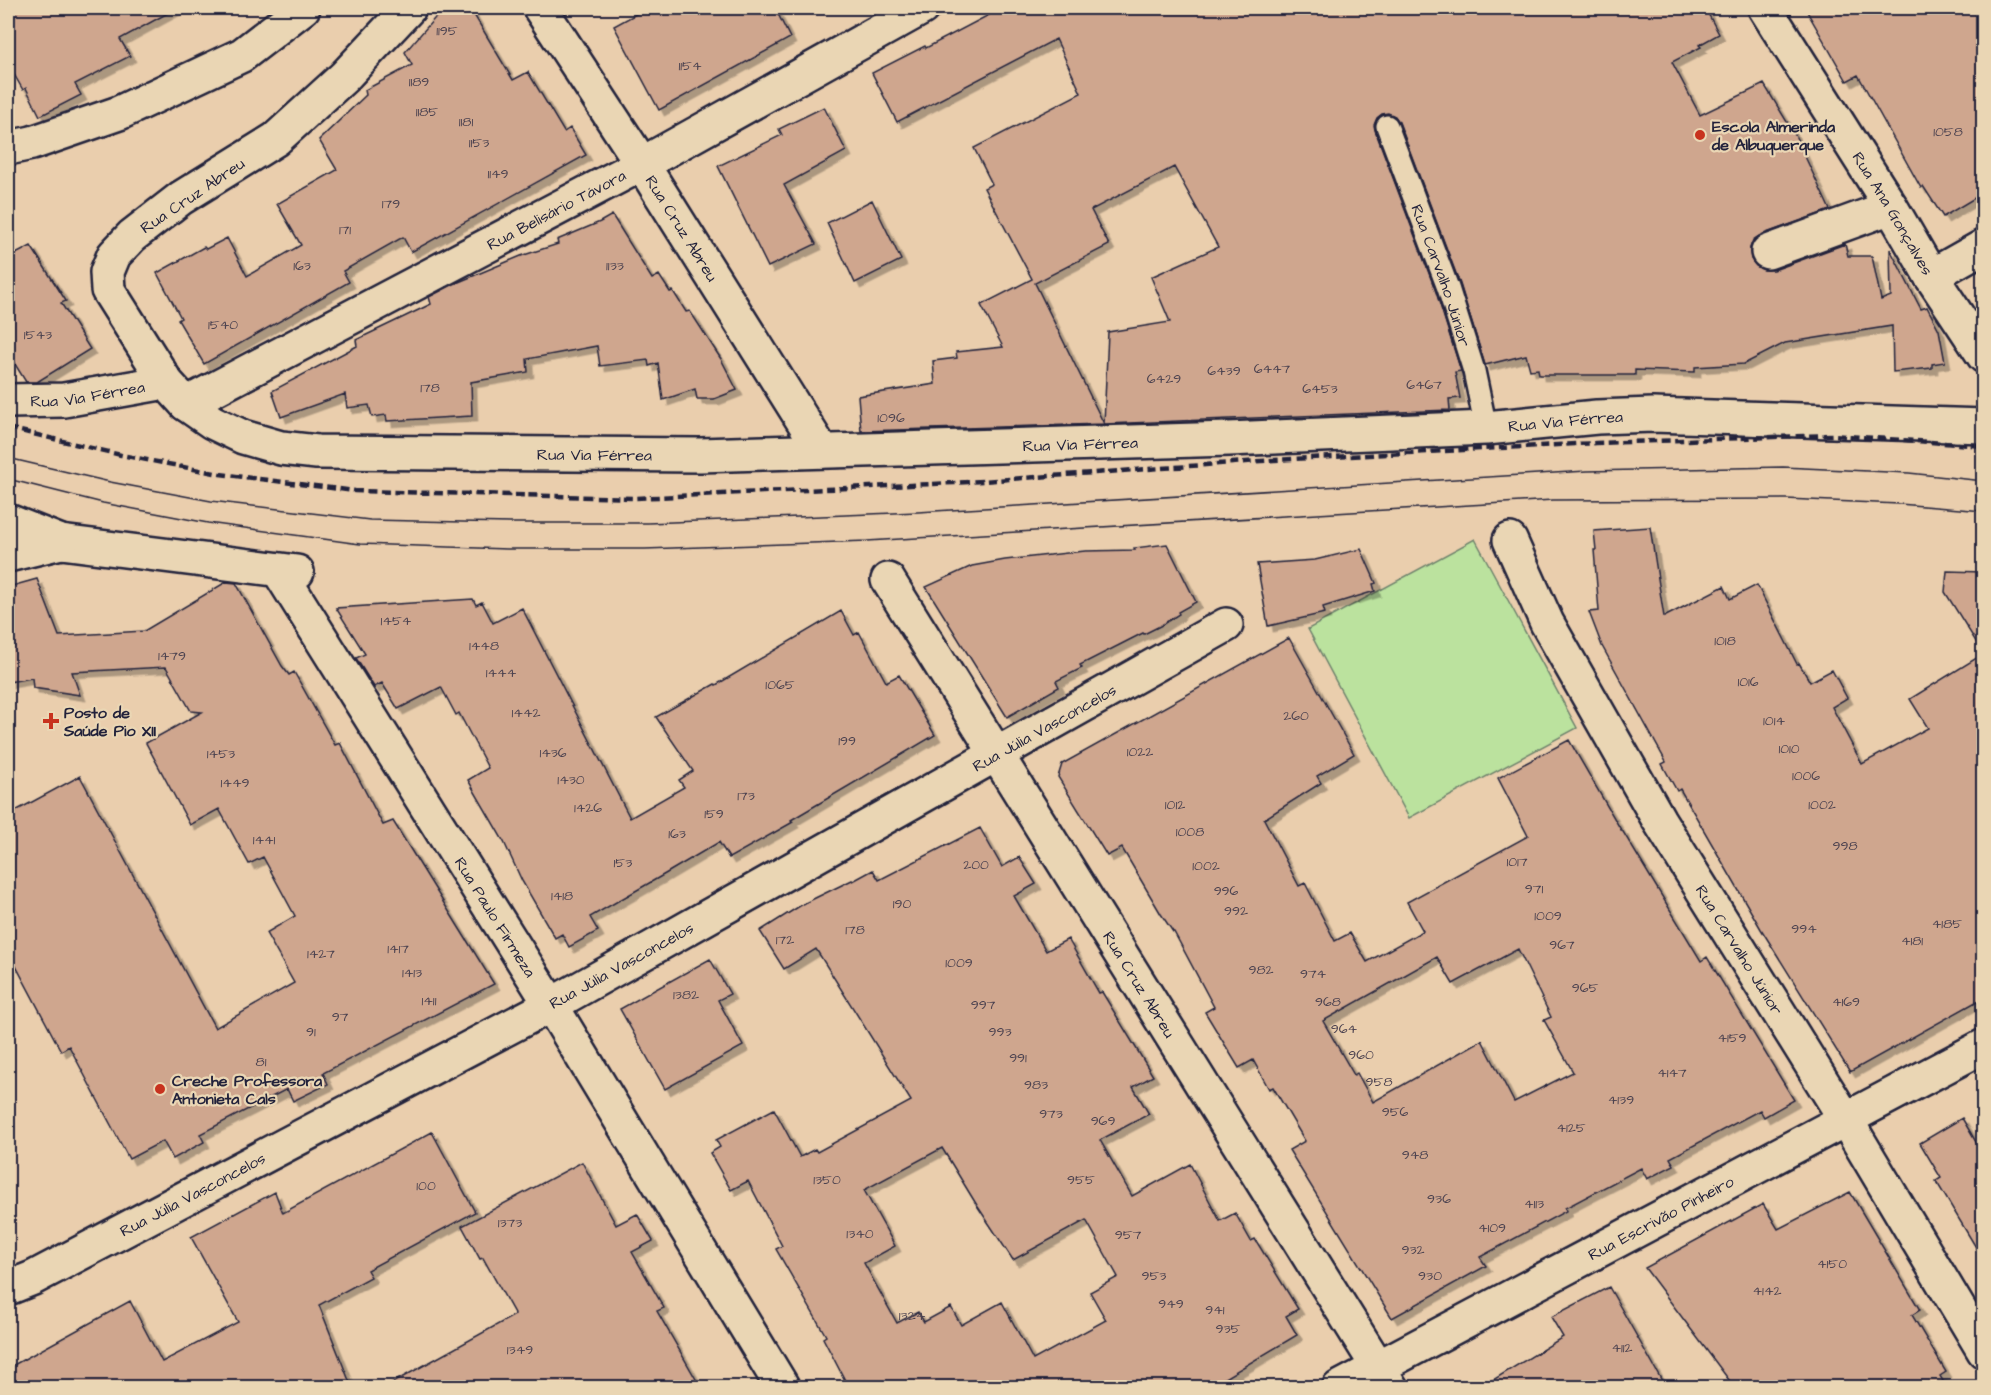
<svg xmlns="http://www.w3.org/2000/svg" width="1991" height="1395" font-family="'Architects Daughter',sans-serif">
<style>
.green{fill:#bbe29e;stroke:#6e826c;stroke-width:1.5}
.building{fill:#cfa68e;stroke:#22223b;stroke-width:1.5;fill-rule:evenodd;filter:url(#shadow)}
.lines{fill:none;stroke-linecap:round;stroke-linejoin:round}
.lane-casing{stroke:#22223b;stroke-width:26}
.street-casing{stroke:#22223b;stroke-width:38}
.secondary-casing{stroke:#22223b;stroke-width:38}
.highway-casing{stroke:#22223b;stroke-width:38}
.lane{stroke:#ead6b4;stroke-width:21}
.street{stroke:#ead6b4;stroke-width:33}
.secondary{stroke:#ead6b4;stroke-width:33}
.highway{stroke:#ead6b4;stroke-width:33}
.tram{stroke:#22223b;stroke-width:1.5}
.rail{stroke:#22223b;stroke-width:4.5;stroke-dasharray:9 4.5;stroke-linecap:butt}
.poi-dot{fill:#c8321e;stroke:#ead6b4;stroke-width:2}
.labels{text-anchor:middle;stroke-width:4.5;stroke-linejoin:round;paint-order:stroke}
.number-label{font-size:14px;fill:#4d4350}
.poi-label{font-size:16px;font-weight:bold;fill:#22223b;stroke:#ead6b4;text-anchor:start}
.street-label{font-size:16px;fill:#22223b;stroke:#ead6b4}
</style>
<defs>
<filter id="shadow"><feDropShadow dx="5.5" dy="5.5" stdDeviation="0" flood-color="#0004"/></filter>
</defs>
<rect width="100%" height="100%" fill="#eacead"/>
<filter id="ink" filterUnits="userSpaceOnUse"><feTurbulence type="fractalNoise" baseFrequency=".0167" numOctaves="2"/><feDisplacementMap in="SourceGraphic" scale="12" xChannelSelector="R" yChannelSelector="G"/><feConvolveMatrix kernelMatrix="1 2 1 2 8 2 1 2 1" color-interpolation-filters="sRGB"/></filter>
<g filter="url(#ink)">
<path class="green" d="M1475,539L1577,728L1409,818L1308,629Z"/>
<path class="building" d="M8,8H177L120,39L130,56L75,84L81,95L40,116L26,88L23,90L8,64Z
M448,8H470L513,80L528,72L564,132L570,128L586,155L411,252L403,237L343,271L349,282L204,364L178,320L181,318L157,273L204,247L206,249L227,238L247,276L301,245L277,204L337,170L319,140L366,95L365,90L412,65L405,52L441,11Z
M647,8H775L790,38L659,110L614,26Z
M1002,8H1705L1719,34L1699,45L1701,47L1672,62L1700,115L1764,84L1795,135L1830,210L1761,235L1753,240L1750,248L1751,259L1756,266L1764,270H1774L1845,244L1848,256H1872L1881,300L1891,296L1890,249L1921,309L1927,307L1939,330L1945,362L1932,364V368L1893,372L1892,326L1785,343L1744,364L1695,367V372L1635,370V375H1539L1538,369L1530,370L1526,355L1485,365L1460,284L1399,122L1395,116L1388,113L1382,114L1377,118L1374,125L1375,130L1436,292L1461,371L1455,372L1460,398L1449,399L1450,410L1104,424L1108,332L1170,322L1151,277L1218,247L1174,167L1091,210L1109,245L1035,283L1104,424L861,431L858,396L935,384L933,361L957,358L956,352L1003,347L981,305L1032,279L984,188L992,184L974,148L1081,93L1056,39L897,122L872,73L925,46L926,48Z
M1805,8H1983V193L1943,217L1923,186L1921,188L1858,75L1847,81Z
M824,107L846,151L784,185L816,244L768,267L718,166L782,135L779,129Z
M872,200L901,260L855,283L827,223Z
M612,215L652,279L659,275L670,292L673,291L686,312L690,311L721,359L737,390L714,399H697L695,389L663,400L658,363L649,366L648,360L600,366L597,346L527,359L528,372L471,382L472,416L387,421L386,415L372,417L369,405L347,408L345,394L281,417L272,391L357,346L356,340L431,304L429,297L454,284L521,256L558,244L557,240L600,222Z
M31,246L66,301L61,303L90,349L37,382H26L8,353V258Z
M1650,527L1664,617L1724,586L1730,599L1757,585L1797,664L1799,663L1810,682L1832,670L1847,698L1832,707L1862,764L1928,728L1910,699L1983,654V998L1850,1072L1761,929L1680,789L1677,791L1662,764L1666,762L1602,646L1589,612L1599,611L1594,550H1596L1594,531Z
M1167,544L1196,602L1178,612L1179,614L1160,626L1144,634L1143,633L1080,665L1082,668L1056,681L1059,687L1007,717L926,587L972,566L1005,560L1085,551L1135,550L1134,548Z
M1361,549L1376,583L1373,584L1375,591L1323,607L1325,613L1268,626L1257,564L1315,560Z
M1947,571L1983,572V653L1945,592Z
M37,579L59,636L144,631L226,582L236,583L282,666L289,675L294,672L335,745L340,743L383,825L393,821L494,984L323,1073L328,1084L293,1101L287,1089L200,1134L204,1142L173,1159L163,1141L129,1159L69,1046L61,1051L8,951V815L80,776L215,1028L294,983L266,933L295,916L263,857L249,864L219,809L190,825L146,743L202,712L191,711L166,667L72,672L80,695L33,688L32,678L8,682V587Z
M473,599L476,605L482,602L493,623L522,608L630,818L684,787L679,780L693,771L656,717L715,684L716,685L841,611L854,635L859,632L886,682L899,675L935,735L791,820L793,822L729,858L719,842L665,874L590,917L598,931L569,947L562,934L555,938L522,881L504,842L468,780L488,768L459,713L456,715L441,687L398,709L382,683L374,687L359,663L356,658L365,654L336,608Z
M1289,638L1354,754L1317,776L1321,783L1264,819L1299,886L1305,883L1335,941L1350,933L1367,962L1423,931L1407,902L1528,836L1498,778L1569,740L1621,830H1622L1701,961L1707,957L1794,1100L1764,1117L1760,1110L1670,1158L1674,1165L1647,1179L1641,1168L1565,1208L1566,1211L1480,1257L1486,1266L1392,1318L1289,1150L1305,1141L1273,1087L1269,1089L1253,1060L1239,1068L1205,1012L1214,1007L1174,932H1173L1161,914L1122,848L1107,856L1058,777L1062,764ZM1518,949L1551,1017L1544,1020L1573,1072L1514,1102L1482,1040L1373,1102L1357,1073L1354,1075L1323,1021L1437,957L1453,984Z
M980,828L1002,867L1019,857L1036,884L1014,896L1046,951L1068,939L1099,993L1102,992L1153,1076L1133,1087L1149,1114L1100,1140L1132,1196L1190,1164L1220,1221L1235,1213L1251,1241L1255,1239L1298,1309L1286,1316L1297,1335L1208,1388H849L823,1338L826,1336L776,1249L782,1246L748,1181L731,1190L710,1153L720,1147L716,1140L774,1109L800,1157L815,1149L817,1152L911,1101L816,949L784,969L760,931L803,904L852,880L853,881L873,870L879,880ZM942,1148L978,1207L1013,1260L1086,1220L1118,1277L1090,1292L1106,1320L1033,1360L1002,1302L961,1325L951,1307L924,1322L918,1312L897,1323L864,1263L895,1246L864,1190Z
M710,959L730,994L718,1000L743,1046L665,1089L620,1009Z
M1962,1118L1983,1154V1259L1936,1181L1941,1178L1920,1143Z
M432,1132L475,1212L367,1270L371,1277L319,1305L352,1388H8V1368L130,1301L162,1362L238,1322L191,1237L275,1192L283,1213Z
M582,1162L616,1225L637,1214L653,1241L632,1252L664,1308L657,1311L701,1388H383L515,1315L483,1258L480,1259L462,1226Z
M1850,1192L1920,1310L1912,1315L1946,1372L1940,1376L1947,1388H1735L1645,1268L1763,1204L1778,1229Z
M1609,1287L1666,1388H1480L1563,1337L1551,1317Z"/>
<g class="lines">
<defs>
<g id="lane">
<path id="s1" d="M1387,126L1448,288L1474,371L1486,428"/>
</g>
<g id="street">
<path id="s2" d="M409,8L344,77L276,139L181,198L132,236L114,255L107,272L108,290L166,382L186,404L212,422L243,437L281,448L317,452L700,455L1229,439L1486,428L1597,417L1653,415L1984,426"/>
<path id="s3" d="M540,8L642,164L822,451"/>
<path id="s4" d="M1765,8L1891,207L1931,276L1984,356"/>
<path d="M1768,252L1891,207"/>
<path d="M1931,276L1984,246"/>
<path id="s5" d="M8,401L64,400L166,382"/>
<path id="s6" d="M186,404L642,164L922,8"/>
<path d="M8,521L61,542L297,572"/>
<path id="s7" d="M1510,540L1547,623L1659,820L1846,1120L1984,1351"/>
<path d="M8,555L61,542"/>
<path id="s8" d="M279,571L551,1005L1226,625"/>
<path id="s9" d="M888,580L1391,1388"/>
<path id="s10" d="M1339,1388L1984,1046"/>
</g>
<g id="secondary">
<path id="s11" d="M8,1288L33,1278L551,1005L783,1388"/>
</g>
<path id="highway" d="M8,148L32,143L119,113L242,55L303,8"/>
</defs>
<use href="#lane" class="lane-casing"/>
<use href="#street" class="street-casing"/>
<use href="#secondary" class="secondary-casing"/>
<use href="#highway" class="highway-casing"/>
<use href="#lane" class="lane"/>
<use href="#street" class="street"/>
<use href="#secondary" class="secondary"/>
<use href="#highway" class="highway"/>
<path class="tram" d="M8,458L110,482L211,501L370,520L509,523H648L918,512L1587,471L1783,467L1909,473L1984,481
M8,479L103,503L208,523L360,544L507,549H645L867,541L1553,500L1786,499L1899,504L1984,511"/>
<path class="rail" d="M8,428L121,455L220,474L355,491L635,498L954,483L1274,460L1596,443L1833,435L1984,446"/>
</g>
</g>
<g class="poi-dot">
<circle cx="1700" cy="135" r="6"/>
<path d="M48 712h6v6h6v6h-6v6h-6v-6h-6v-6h6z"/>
<circle cx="160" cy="1089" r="6"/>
</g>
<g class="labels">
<g class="number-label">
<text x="447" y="35">1195</text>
<text x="690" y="70">1154</text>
<text x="419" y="86">1189</text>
<text x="427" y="116">1185</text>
<text x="466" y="126">1181</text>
<text x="1948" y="136">1058</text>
<text x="479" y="147">1153</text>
<text x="498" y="178">1149</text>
<text x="391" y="208">179</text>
<text x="345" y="234">171</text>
<text x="302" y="270">163</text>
<text x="615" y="270">1133</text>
<text x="223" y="329">1540</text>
<text x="38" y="339">1543</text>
<text x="1272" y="373">6447</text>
<text x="1224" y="375">6439</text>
<text x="1164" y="383">6429</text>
<text x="1424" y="389">6467</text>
<text x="430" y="392">178</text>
<text x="1320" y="393">6453</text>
<text x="891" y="422">1096</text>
<text x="396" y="625">1454</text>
<text x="1725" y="645">1018</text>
<text x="484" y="650">1448</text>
<text x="172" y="660">1479</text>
<text x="501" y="677">1444</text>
<text x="1748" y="686">1016</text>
<text x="780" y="689">1065</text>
<text x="526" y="717">1442</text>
<text x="1296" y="720">260</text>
<text x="1774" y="725">1014</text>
<text x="847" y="745">199</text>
<text x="1789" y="753">1010</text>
<text x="1140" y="756">1022</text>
<text x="553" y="757">1436</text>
<text x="221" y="758">1453</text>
<text x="1806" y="780">1006</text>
<text x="571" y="784">1430</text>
<text x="235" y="787">1449</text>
<text x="746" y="800">173</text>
<text x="1175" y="809">1012</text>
<text x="1822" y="809">1002</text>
<text x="588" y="812">1426</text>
<text x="714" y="818">159</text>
<text x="1190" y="836">1008</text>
<text x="677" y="838">163</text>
<text x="264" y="844">1441</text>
<text x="1845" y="850">998</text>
<text x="1517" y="866">1017</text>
<text x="623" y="867">153</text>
<text x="976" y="869">200</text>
<text x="1206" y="870">1002</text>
<text x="1534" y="893">971</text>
<text x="1226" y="895">996</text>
<text x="562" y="900">1418</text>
<text x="902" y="908">190</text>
<text x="1236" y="915">992</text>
<text x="1548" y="920">1009</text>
<text x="1947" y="928">4185</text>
<text x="1804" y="933">994</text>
<text x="855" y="934">178</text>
<text x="785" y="944">172</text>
<text x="1912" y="945">4181</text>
<text x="1562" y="949">967</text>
<text x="398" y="953">1417</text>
<text x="321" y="958">1427</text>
<text x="959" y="967">1009</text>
<text x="1261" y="974">982</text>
<text x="412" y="977">1413</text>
<text x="1313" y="978">974</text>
<text x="1585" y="992">965</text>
<text x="686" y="999">1382</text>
<text x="429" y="1005">1411</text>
<text x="1328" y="1006">968</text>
<text x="1846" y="1006">4169</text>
<text x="983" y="1009">997</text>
<text x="340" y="1021">97</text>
<text x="1344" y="1033">964</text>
<text x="311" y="1036">91</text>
<text x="1000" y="1036">993</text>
<text x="1732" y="1042">4159</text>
<text x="1361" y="1059">960</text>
<text x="1018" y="1062">991</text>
<text x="261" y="1066">81</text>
<text x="1672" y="1077">4147</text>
<text x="1379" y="1086">958</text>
<text x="1036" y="1089">983</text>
<text x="1621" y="1104">4139</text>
<text x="1395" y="1116">956</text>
<text x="1051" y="1118">973</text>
<text x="1103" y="1125">969</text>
<text x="1571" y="1132">4125</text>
<text x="1415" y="1159">948</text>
<text x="827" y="1184">1350</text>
<text x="1081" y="1184">955</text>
<text x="426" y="1190">100</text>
<text x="1439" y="1203">936</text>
<text x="1534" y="1208">4113</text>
<text x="510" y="1227">1373</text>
<text x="1492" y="1232">4109</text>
<text x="860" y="1238">1340</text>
<text x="1128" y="1239">957</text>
<text x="1413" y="1254">932</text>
<text x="1832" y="1268">4150</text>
<text x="1154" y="1280">953</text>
<text x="1430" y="1280">930</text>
<text x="1767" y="1295">4142</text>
<text x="1171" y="1308">949</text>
<text x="1215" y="1314">941</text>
<text x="912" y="1320">1324</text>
<text x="1228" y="1333">935</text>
<text x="1622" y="1352">4112</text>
<text x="520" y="1354">1349</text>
</g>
<g class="poi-label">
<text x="1712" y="132">Escola Almerinda<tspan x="1712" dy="18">de Albuquerque</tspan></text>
<text x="64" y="718">Posto de<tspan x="64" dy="18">Saúde Pio XII</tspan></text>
<text x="172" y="1086">Creche Professora<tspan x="172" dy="18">Antonieta Cals</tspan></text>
</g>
<g class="street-label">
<text transform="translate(192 195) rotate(-34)" y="6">Rua Cruz Abreu</text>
<text dy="6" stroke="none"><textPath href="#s6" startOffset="418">Rua Belisário Távora</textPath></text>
<text dy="6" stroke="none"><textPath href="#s4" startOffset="242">Rua Ana Gonçalves</textPath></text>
<text dy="6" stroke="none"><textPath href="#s3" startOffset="262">Rua Cruz Abreu</textPath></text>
<text dy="6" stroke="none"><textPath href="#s1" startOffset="159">Rua Carvalho Júnior</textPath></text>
<text dy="6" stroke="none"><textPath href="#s5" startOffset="80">Rua Via Férrea</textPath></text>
<text dy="6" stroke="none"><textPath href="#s2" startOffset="1953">Rua Via Férrea</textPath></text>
<text dy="6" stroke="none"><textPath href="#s2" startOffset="1467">Rua Via Férrea</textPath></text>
<text dy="6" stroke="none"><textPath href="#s2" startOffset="981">Rua Via Férrea</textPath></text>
<text dy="6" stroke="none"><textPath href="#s8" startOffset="1078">Rua Júlia Vasconcelos</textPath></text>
<text dy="6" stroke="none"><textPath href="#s8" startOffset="408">Rua Paulo Firmeza</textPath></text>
<text dy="6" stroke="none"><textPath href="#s7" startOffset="470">Rua Carvalho Júnior</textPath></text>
<text transform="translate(621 965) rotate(-29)" y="6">Rua Júlia Vasconcelos</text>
<text dy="6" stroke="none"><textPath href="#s9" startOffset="476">Rua Cruz Abreu</textPath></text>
<text dy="6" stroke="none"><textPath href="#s11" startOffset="207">Rua Júlia Vasconcelos</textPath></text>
<text dy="6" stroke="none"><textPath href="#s10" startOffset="364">Rua Escrivão Pinheiro</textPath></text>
</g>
</g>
<rect width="1991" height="1395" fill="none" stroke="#ead6b4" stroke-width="30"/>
<rect x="15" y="15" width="1961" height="1365" fill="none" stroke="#22223b" stroke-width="2" filter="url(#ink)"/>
</svg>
